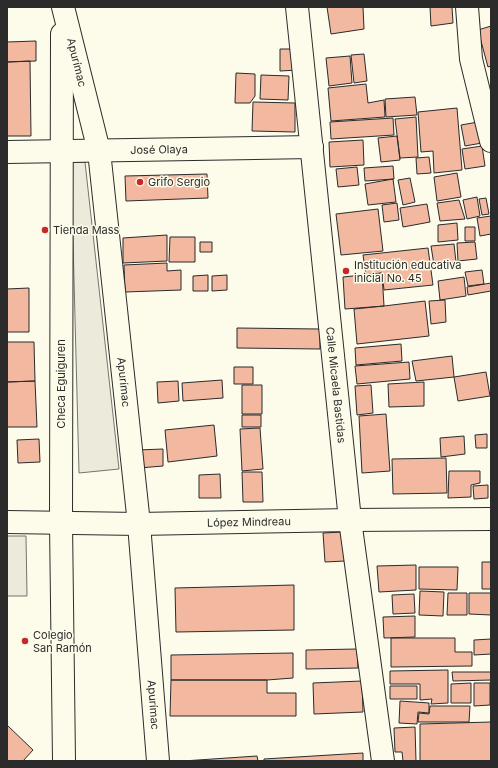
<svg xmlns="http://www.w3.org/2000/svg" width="498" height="768" font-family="Inter,sans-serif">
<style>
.green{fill:#ecebdb;stroke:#74746e}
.building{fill:#f2b8a0;stroke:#2b2b2b}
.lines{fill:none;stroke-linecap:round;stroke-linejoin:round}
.street-casing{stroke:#2b2b2b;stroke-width:24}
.primary-casing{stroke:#2b2b2b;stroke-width:24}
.street{stroke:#fdfbea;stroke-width:22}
.primary{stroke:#fdfbea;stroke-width:22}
.poi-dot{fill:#c62828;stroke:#fdfbea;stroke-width:1.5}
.labels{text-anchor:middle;stroke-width:3;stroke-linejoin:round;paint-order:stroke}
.street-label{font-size:11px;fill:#2b2b2b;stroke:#fdfbea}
.poi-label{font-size:11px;fill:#2b2b2b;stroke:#fdfbea;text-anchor:start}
</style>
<rect width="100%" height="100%" fill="#fdfbea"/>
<path class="green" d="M71,162H85L119,469L79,473Z
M7,536H26L27,596H7Z"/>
<path class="building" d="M327,7H363L364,29L331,34Z
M430,7H452L453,23L431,26Z
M491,26V66L488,67L478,30Z
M36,41V61L7,62V42Z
M280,49H297L298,70L280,71Z
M364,54L367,81L354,83L351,55Z
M350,56L352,83L329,86L326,58Z
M30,61L31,136H7V62Z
M236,73L255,74V96L250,103H235Z
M261,75L289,76L288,100L260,99Z
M366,84L368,103L384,100L385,117L331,121L328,88Z
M415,97L417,115L386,117L385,99Z
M253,102L295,103V132L252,131Z
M457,108L462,170L434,173L433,151L421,152L418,112Z
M416,117L418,157L400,158L395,119Z
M393,118L394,135L331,139L330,122Z
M478,122L482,143L465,146L461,125Z
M397,136L400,160L381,162L378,138Z
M363,140L364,165L330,167L329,142Z
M482,146L485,166L465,169L462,149Z
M429,157L431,173L417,174L416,158Z
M393,166L394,179L365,181L364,168Z
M357,167L359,185L338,187L336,169Z
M457,173L461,197L437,201L434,177Z
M207,174L208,198L126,201L125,176Z
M410,178L415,202L403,205L398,180Z
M393,179L396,202L368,205L365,184Z
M477,197L480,216L467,219L463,200Z
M486,198L489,214L482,215L479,199Z
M459,200L465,219L440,221L437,203Z
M397,203L399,220L384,222L382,205Z
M427,204L430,222L403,227L400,208Z
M378,209L383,251L341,255L336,214Z
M491,216V234L480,236L477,218Z
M457,223L458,240L438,242V225Z
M465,227H475V241H465Z
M167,235V261L123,263V238Z
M170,237H195V262H169Z
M200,242H212V252H200Z
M475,242L477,259L458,261L457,243Z
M454,244L456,262L434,265L431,246Z
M428,248L433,285L384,290L382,273L366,275L363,255Z
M167,263V271L181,270V290L125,292L124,265Z
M482,270L484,284L468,286L465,272Z
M382,273L384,306L345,309L343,277Z
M208,275V291H193V276Z
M227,275V290L212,291V276Z
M464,277L466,296L440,300L438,281Z
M491,283V291L468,295L467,287Z
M29,288V332H7V289Z
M445,300L446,322L431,324L429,301Z
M425,301L429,336L357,344L354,309L384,306Z
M237,328L320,329V349L237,348Z
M7,342H34L35,381L7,382Z
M401,344L402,361L356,365L355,348Z
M452,356L454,377L416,381L412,361Z
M409,362L410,379L357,384L355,366Z
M234,367H253V384H234Z
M486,372L490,396L458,401L454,377Z
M222,380L223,398L183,401L182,383Z
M35,381L37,427H7V382Z
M178,381L179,401L158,403L157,382Z
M424,382V406L389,407L388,384Z
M242,385H262V414H242Z
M371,385L373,413L357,415L355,386Z
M386,414L390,471L362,473L359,416Z
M242,415H261V427H242Z
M214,425L217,456L168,462L165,430Z
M260,428L263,469L242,471L240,429Z
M487,434V448H476L475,435Z
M464,436L465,454L441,457L440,438Z
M39,439L40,462L18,463L17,440Z
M163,449V466L139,468L138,450Z
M446,458L447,493L393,494L392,459Z
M449,471H480V483L471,485V497L448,498Z
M242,472H262L263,502H243Z
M220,474L221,498H199V475Z
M488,485V498L474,499L473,486Z
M343,532L345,561L325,562L323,533Z
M482,562H491V589H482Z
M416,565V590L379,592L377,566Z
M419,567H458L457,590L419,589Z
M294,585V630L176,632L175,588Z
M420,591L444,592L443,616L419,615Z
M448,593H467V615H447Z
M469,593H491V615L469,614Z
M414,594L415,613L393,614L392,595Z
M415,616V637L384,638L383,617Z
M391,638H455V652H472V666L391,667Z
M491,639V654L474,655V640Z
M357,649L358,668L306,669V650Z
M293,653V678L267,680H171V655Z
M448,670V703L431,704L432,699L420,700V684H390V671Z
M452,672H491V680L453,681Z
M171,680H267V693H296V716H170Z
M362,681L363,712L314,714L313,683Z
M471,683V703H451V684Z
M474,683H490V705L474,706Z
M390,686H417V699H390Z
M400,701L429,703V713L418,712L417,724L399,723Z
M430,706H470L469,722H418L419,713L429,714Z
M491,722V761H420V724Z
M7,725L33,750L23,761H7Z
M415,727L416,761H403L402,752H395L394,728Z
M363,753V761H264V759Z
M257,756L258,761H183Z"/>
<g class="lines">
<defs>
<g id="street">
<path id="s1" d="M297,7L350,520L383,761"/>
<path d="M467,7L471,59L491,141"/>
<path id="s2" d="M7,152L312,147"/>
<path id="s3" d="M7,522L139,524L350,520L491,519"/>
</g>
<g id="primary">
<path id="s4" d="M63,7L99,151L139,524L158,761"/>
<path d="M62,34L61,523L64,761"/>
</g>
</defs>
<use href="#street" class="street-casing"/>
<use href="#primary" class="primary-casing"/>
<use href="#street" class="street"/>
<use href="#primary" class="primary"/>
</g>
<g class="poi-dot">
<circle cx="140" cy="182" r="4"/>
<circle cx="45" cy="230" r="4"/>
<circle cx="346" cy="271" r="4"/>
<circle cx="25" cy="641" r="4"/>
</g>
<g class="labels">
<g class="street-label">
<text dy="4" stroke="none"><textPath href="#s4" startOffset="57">Apurímac</textPath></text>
<text dy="4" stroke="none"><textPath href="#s2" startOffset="152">José Olaya</textPath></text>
<text dy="4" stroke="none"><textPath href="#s4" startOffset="381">Apurímac</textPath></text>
<text transform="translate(61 384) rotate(-90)" y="4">Checa Eguiguren</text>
<text dy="4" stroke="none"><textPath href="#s1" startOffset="380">Calle Micaela Bastidas</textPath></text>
<text dy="4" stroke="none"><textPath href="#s3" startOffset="242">López Mindreau</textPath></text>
<text dy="4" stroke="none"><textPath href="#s4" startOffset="705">Apurímac</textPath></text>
</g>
<g class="poi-label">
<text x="148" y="186">Grifo Sergio</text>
<text x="53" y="234">Tienda Mass</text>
<text x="354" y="269">Institución educativa<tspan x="354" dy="13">inicial No. 45</tspan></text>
<text x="33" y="639">Colegio<tspan x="33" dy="13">San Ramón</tspan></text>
</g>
</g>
<rect width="498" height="768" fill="none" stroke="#2b2b2b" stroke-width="16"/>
</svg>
